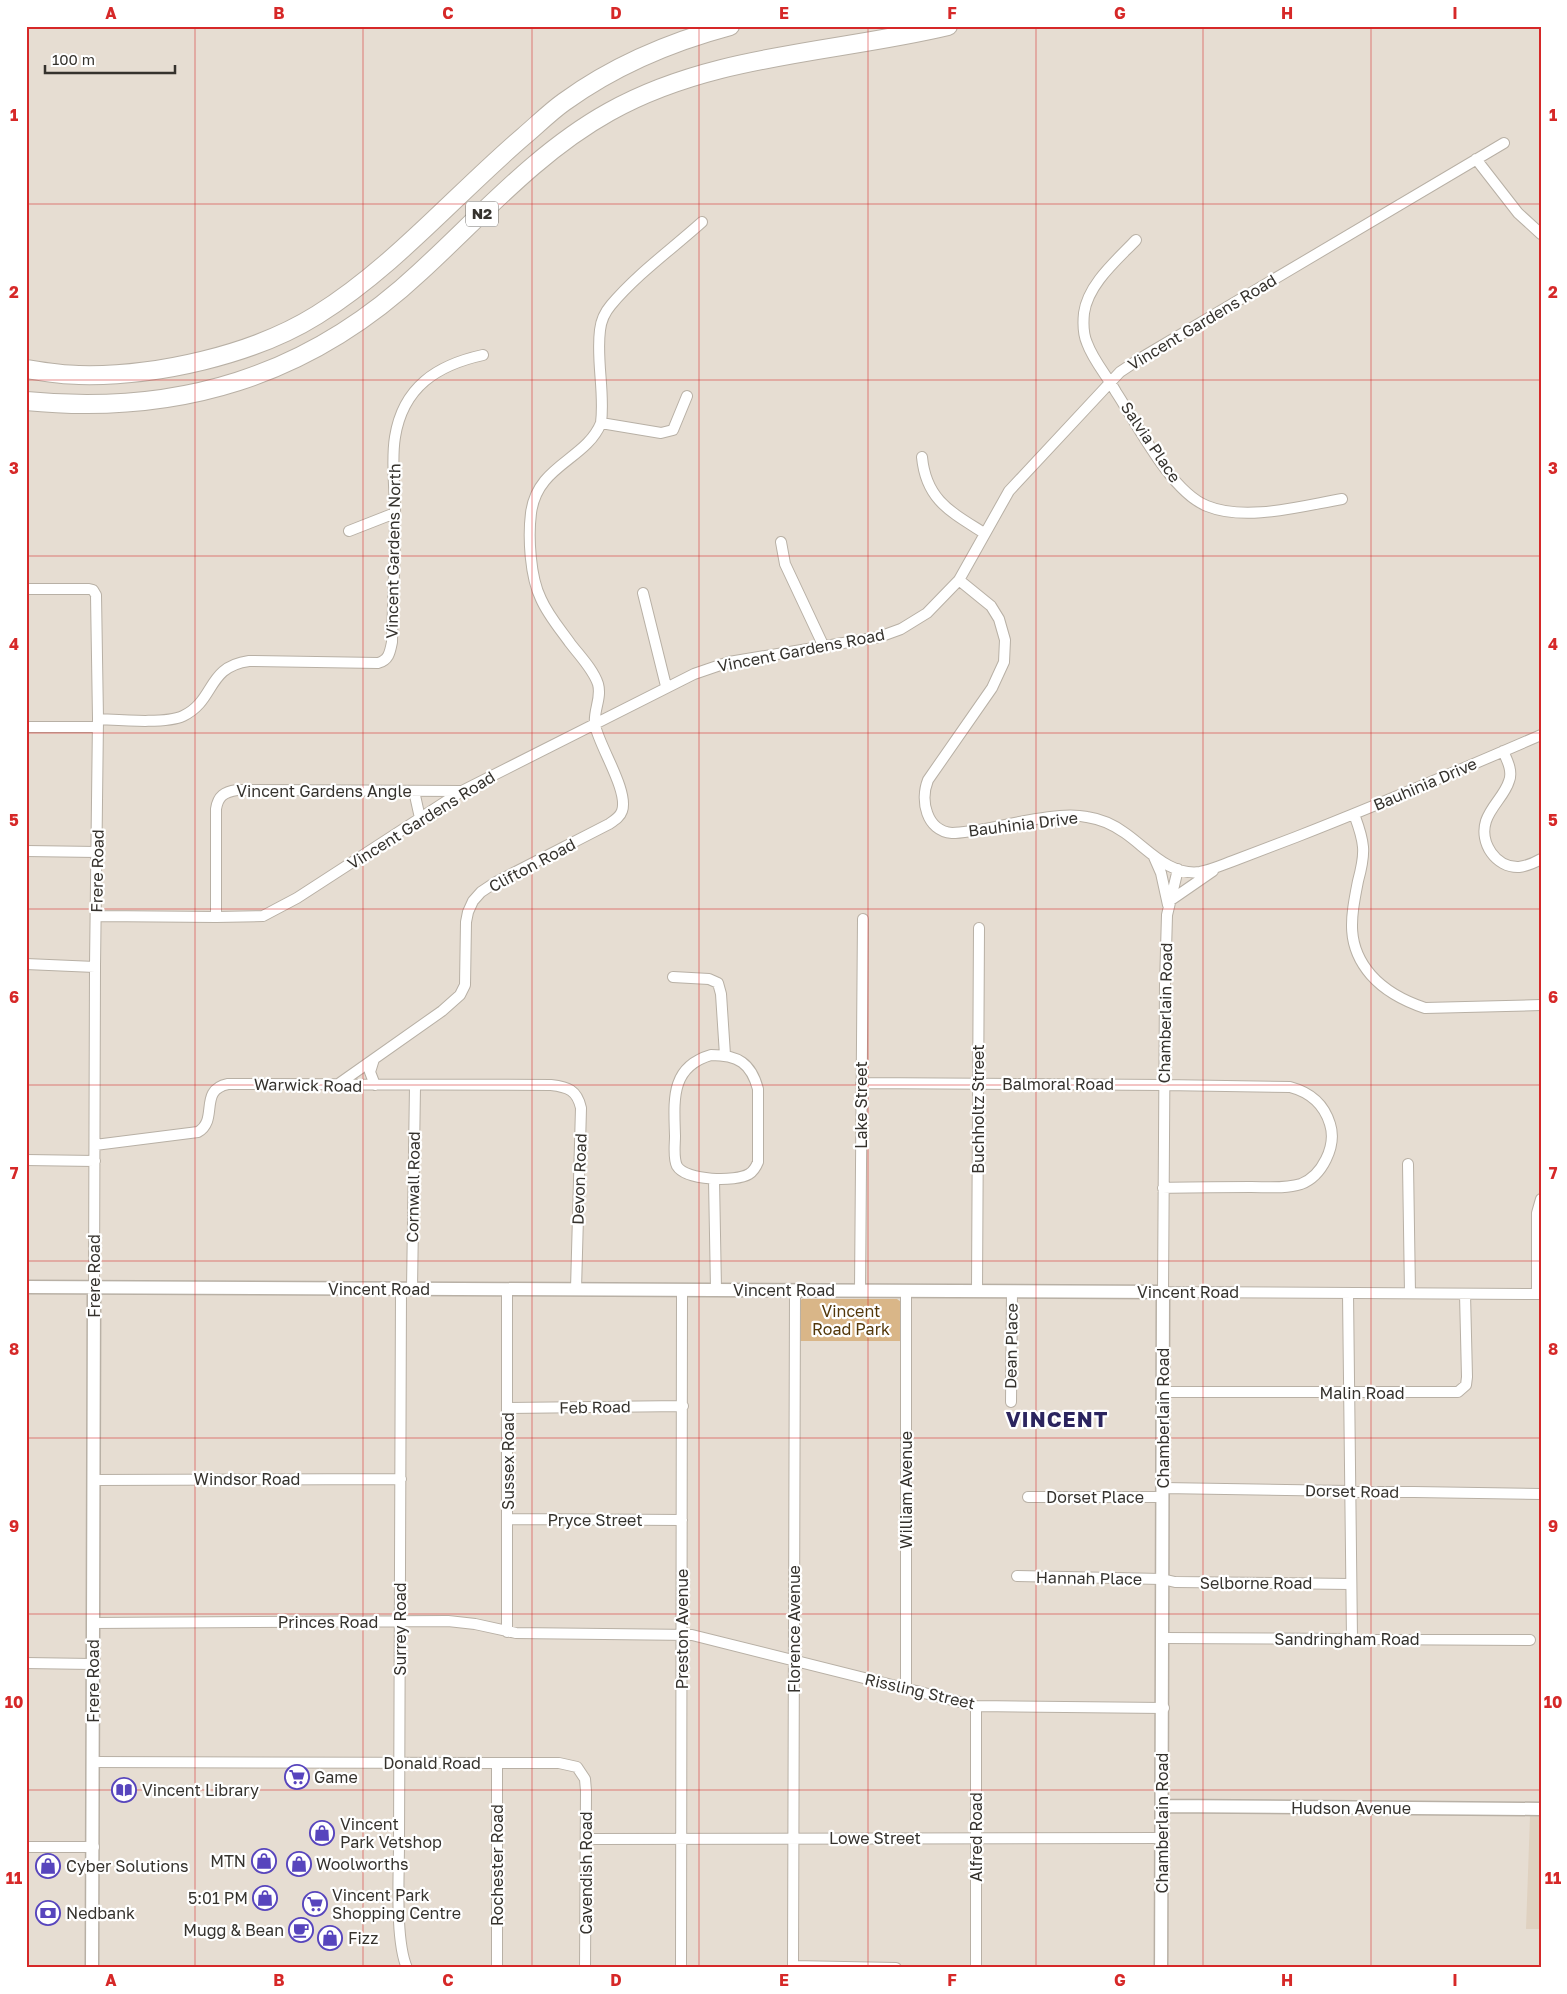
<svg xmlns="http://www.w3.org/2000/svg" width="1567" height="1994" font-family="'Golos Text',sans-serif">
<style>
.built{fill:#dfd1c0}
.green{fill:#d9b688}
.lines{fill:none;stroke-linecap:round;stroke-linejoin:round}
.minor-casing{stroke:#b8b0a5;stroke-width:12}
.tertiary-casing{stroke:#b8b0a5;stroke-width:15}
.motorway-casing{stroke:#b8b0a5;stroke-width:20}
.minor{stroke:#fff;stroke-width:10}
.tertiary{stroke:#fff;stroke-width:12}
.motorway{stroke:#fff;stroke-width:18}
.grid{fill:none;stroke:#d62828;stroke-width:1;stroke-opacity:0.55}
.labels{text-anchor:middle;stroke-width:4.5;stroke-linejoin:round;paint-order:stroke}
.shield{fill:#fff;stroke:#72706c;stroke-width:1}
.shield-label{font-size:15px;font-weight:bold;fill:#35322d}
.street-label{font-size:16px;fill:#35322d;stroke:#fff}
.park-label{font-size:16px;fill:#533709;stroke:#fff}
.poi-label{font-size:16px;fill:#35322d;stroke:#fff;text-anchor:start}
.district-label{font-size:21px;font-weight:bold;letter-spacing:1px;fill:#2b245e;stroke:#fff}
.neatline{fill:none;stroke:#d62828;stroke-width:2}
.grid-label{font-size:16px;text-anchor:middle;font-weight:bold;fill:#d62828}
</style>
<rect width="100%" height="100%" fill="#e6ddd2"/>
<path class="built" d="M1530,1816H1541V1929H1526Z"/>
<path class="green" d="M802,1299H897L901,1302L902,1341H800V1301Z"/>
<g class="lines">
<defs>
<path id="minor" d="M1476,159L1518,213L1541,234
M1136,240C1117,260 1088,284 1084,313C1083,323 1083,334 1087,343C1093,360 1107,376 1116,392C1137,424 1171,492 1207,506C1246,522 1301,506 1342,499
M601,423L661,433L673,430L687,396
M922,457C926,500 951,512 984,533
M349,531L395,513
M781,542L785,564L824,647
M959,580L991,606L999,619L1005,640L1004,662L992,688L928,780C920,800 926,831 952,833C961,833 970,831 979,830C1010,825 1057,811 1087,817C1101,819 1114,825 1125,833C1148,849 1169,876 1200,872C1211,870 1222,865 1233,861C1254,853 1275,845 1296,837C1378,805 1460,770 1541,735
M26,589H89L93,590L96,595L98,719L95,967L94,1288
M643,593L666,686
M98,719C119,720 166,724 183,716C216,700 206,667 249,661L378,663C389,660 390,652 392,642C393,599 395,556 395,513C395,488 391,461 395,437C403,387 437,365 483,355
M26,727H98
M1503,751C1507,760 1513,771 1509,781C1505,795 1491,806 1486,821C1479,843 1496,868 1519,867C1527,866 1534,863 1541,859
M414,791L420,818
M1354,814C1358,825 1362,835 1363,847C1364,858 1361,870 1358,881C1351,917 1345,945 1371,975C1386,992 1404,1001 1425,1008L1541,1005
M26,851L97,852
M1154,857L1161,873L1168,905
M1178,869L1167,915L1165,985L1163,1292L1541,1294
M1171,900L1213,871
M97,916L216,917L263,916L297,898L462,791L694,674L729,662L879,637L901,629L927,613L959,580L1009,491L1120,372L1141,358L1504,143
M216,917V809C218,796 224,792 237,790L461,791
M26,964L95,967
M673,977L709,979L718,983L721,994L725,1055
M711,1055C738,1055 751,1063 758,1089V1162C756,1167 754,1171 749,1174C736,1182 686,1181 677,1166C673,1158 675,1145 675,1136C674,1100 670,1067 711,1055Z
M374,1059L370,1072L375,1085
M861,1083L1164,1085L1290,1087C1309,1092 1324,1104 1330,1124C1337,1146 1322,1176 1301,1184C1285,1189 1267,1187 1251,1187C1222,1187 1192,1187 1163,1188
M337,1085L442,1011L460,995L465,985L466,922L468,912L473,901L481,892L496,882L609,824C615,820 620,817 622,811C629,791 599,746 595,725C593,711 602,698 598,684C593,669 579,655 570,643C560,629 548,615 541,599C530,577 528,537 531,513C537,465 586,460 601,423C605,392 596,361 600,330C601,321 605,312 611,305C637,274 672,249 702,222
M95,1145L198,1132C219,1120 198,1090 228,1084L551,1085C568,1087 577,1090 581,1108L576,1289
M26,1160L95,1161
M1408,1164L1410,1293
M714,1179L716,1290
M401,1289L399,1844C399,1876 395,1940 407,1968
M412,1289L415,1086
M507,1289V1632
M860,1290L863,919
M977,1291L979,928
M1348,1293L1352,1639
M1537,1294V1213L1541,1199
M1163,1392H1458L1466,1385L1467,1377L1465,1294
M1011,1402L1012,1291
M508,1408L683,1406
M94,1480L401,1479
M1163,1488L1541,1494
M1028,1497H1163
M508,1519L682,1520
M1017,1576L1162,1579L1175,1582L1350,1584
M92,1623L448,1621L475,1624L516,1633L692,1635L976,1706L1164,1708
M1163,1638L1530,1640
M26,1663L92,1664
M906,1689V1291
M93,1762L497,1763H559L577,1767L585,1779L586,1791L585,1968
M587,1839L1163,1838
M26,1847H94
M793,1966L896,1968
M497,1968V1763
M681,1968L682,1290
M793,1968L795,1291
M976,1968V1706"/>
<path id="tertiary" d="M26,1287L1163,1292C1163,1518 1163,1743 1161,1968
M1162,1806L1541,1809
M92,1968L94,1288"/>
<path id="motorway" d="M26,369C44,372 61,375 79,375C155,377 253,355 317,315C394,267 455,195 524,136C537,125 550,112 564,102C615,65 670,42 730,26
M26,401C177,416 308,377 420,272C480,217 537,152 609,112C712,54 835,53 948,26"/>
</defs>
<use href="#minor" class="minor-casing"/>
<use href="#tertiary" class="tertiary-casing"/>
<use href="#motorway" class="motorway-casing"/>
<use href="#minor" class="minor"/>
<use href="#tertiary" class="tertiary"/>
<use href="#motorway" class="motorway"/>
</g>
<path class="grid" d="M195,26V1968M363,26V1968M532,26V1968M699,26V1968M868,26V1968M1036,26V1968M1203,26V1968M1371,26V1968M26,204H1541M26,380H1541M26,556H1541M26,733H1541M26,909H1541M26,1085H1541M26,1261H1541M26,1438H1541M26,1614H1541M26,1790H1541"/>
<defs>
<symbol id="supermarket-ring" viewBox="-11 -11 22 22"><circle r="9.5" fill="#fff" stroke="#5745bd" stroke-width="1.5"/><path d="M-6-5.5h2.5l.6 2H6L4.5 2H-2.5L-4.4-4H-6ZM-1.5 3.2a1.3 1.3 0 1 0 .1 0ZM3 3.2a1.3 1.3 0 1 0 .1 0Z" fill="#5745bd"/></symbol>
<symbol id="library-ring" viewBox="-11 -11 22 22"><circle r="9.5" fill="#fff" stroke="#5745bd" stroke-width="1.5"/><path d="M-6-4Q-3-5.5-.7-3.5V5Q-3 3-6 4ZM6-4Q3-5.5 .7-3.5V5Q3 3 6 4Z" fill="#5745bd"/></symbol>
<symbol id="shop-ring" viewBox="-11 -11 22 22"><circle r="9.5" fill="#fff" stroke="#5745bd" stroke-width="1.5"/><path d="M-5-2.5h2.3a2.7 3.5 0 0 1 5.4 0H5L5.5 6h-11ZM-1.5-2.5h3a1.5 2.3 0 0 0-3 0Z" fill="#5745bd"/></symbol>
<symbol id="bank-ring" viewBox="-11 -11 22 22"><circle r="9.5" fill="#fff" stroke="#5745bd" stroke-width="1.5"/><path d="M-6-4H6V4H-6ZM0-2.3a2.3 2.3 0 1 0 0 4.6a2.3 2.3 0 1 0 0-4.6Z" fill="#5745bd"/></symbol>
<symbol id="cafe-ring" viewBox="-11 -11 22 22"><circle r="9.5" fill="#fff" stroke="#5745bd" stroke-width="1.5"/><path d="M-5.5-4.5H6V0H3Q3 3.5 0 3.5H-2.5Q-5.5 3.5-5.5 0ZM3-3.2v2h1.7v-2ZM-6 4.5H4V6H-6Z" fill="#5745bd"/></symbol>
</defs>
<g fill-rule="evenodd">
<use href="#supermarket-ring" x="283" y="1763" width="28" height="28"/>
<use href="#library-ring" x="110" y="1776" width="28" height="28"/>
<use href="#shop-ring" x="308" y="1819" width="28" height="28"/>
<use href="#shop-ring" x="250" y="1847" width="28" height="28"/>
<use href="#shop-ring" x="285" y="1850" width="28" height="28"/>
<use href="#shop-ring" x="34" y="1852" width="28" height="28"/>
<use href="#shop-ring" x="251" y="1884" width="28" height="28"/>
<use href="#supermarket-ring" x="301" y="1890" width="28" height="28"/>
<use href="#bank-ring" x="34" y="1899" width="28" height="28"/>
<use href="#cafe-ring" x="287" y="1916" width="28" height="28"/>
<use href="#shop-ring" x="316" y="1924" width="28" height="28"/>
</g>
<g class="labels">
<rect class="shield" x="466" y="201.5" width="32" height="25" rx="4"/>
<g class="shield-label">
<text x="482" y="219">N2</text>
</g>
<g class="street-label">
<text transform="translate(1202 322) rotate(-31)" y="6">Vincent Gardens Road</text>
<text transform="translate(1151 442) rotate(56)" y="6">Salvia Place</text>
<text transform="translate(393 551) rotate(-89)" y="6">Vincent Gardens North</text>
<text transform="translate(801 650) rotate(-11)" y="6">Vincent Gardens Road</text>
<text transform="translate(1425 784) rotate(-23)" y="6">Bauhinia Drive</text>
<text x="324" y="797">Vincent Gardens Angle</text>
<text transform="translate(421 820) rotate(-32)" y="6">Vincent Gardens Road</text>
<text transform="translate(1023 824) rotate(-7)" y="6">Bauhinia Drive</text>
<text transform="translate(532 865) rotate(-28)" y="6">Clifton Road</text>
<text transform="translate(97 871) rotate(-89)" y="6">Frere Road</text>
<text transform="translate(1165 1013) rotate(-89)" y="6">Chamberlain Road</text>
<text x="1058" y="1090">Balmoral Road</text>
<text transform="translate(308 1085) rotate(1)" y="6">Warwick Road</text>
<text transform="translate(861 1105) rotate(-90)" y="6">Lake Street</text>
<text transform="translate(978 1109) rotate(-90)" y="6">Buchholtz Street</text>
<text transform="translate(579 1179) rotate(-88)" y="6">Devon Road</text>
<text transform="translate(413 1187) rotate(-89)" y="6">Cornwall Road</text>
<text transform="translate(94 1276) rotate(-90)" y="6">Frere Road</text>
<text x="379" y="1295">Vincent Road</text>
<text x="784" y="1296">Vincent Road</text>
<text x="1188" y="1298">Vincent Road</text>
<text transform="translate(1011 1346) rotate(-89)" y="6">Dean Place</text>
<text x="1362" y="1399">Malin Road</text>
<text transform="translate(595 1407) rotate(-1)" y="6">Feb Road</text>
<text transform="translate(1163 1418) rotate(-90)" y="6">Chamberlain Road</text>
<text transform="translate(508 1461) rotate(-90)" y="6">Sussex Road</text>
<text x="247" y="1485">Windsor Road</text>
<text transform="translate(906 1490) rotate(-90)" y="6">William Avenue</text>
<text transform="translate(1352 1491) rotate(1)" y="6">Dorset Road</text>
<text x="1095" y="1503">Dorset Place</text>
<text x="595" y="1526">Pryce Street</text>
<text transform="translate(1089 1578) rotate(1)" y="6">Hannah Place</text>
<text x="1256" y="1589">Selborne Road</text>
<text x="328" y="1628">Princes Road</text>
<text transform="translate(400 1629) rotate(-90)" y="6">Surrey Road</text>
<text transform="translate(682 1629) rotate(-90)" y="6">Preston Avenue</text>
<text transform="translate(794 1629) rotate(-90)" y="6">Florence Avenue</text>
<text x="1347" y="1645">Sandringham Road</text>
<text transform="translate(93 1681) rotate(-90)" y="6">Frere Road</text>
<text transform="translate(920 1691) rotate(13)" y="6">Rissling Street</text>
<text x="432" y="1769">Donald Road</text>
<text x="1351" y="1814">Hudson Avenue</text>
<text transform="translate(1162 1823) rotate(-90)" y="6">Chamberlain Road</text>
<text transform="translate(976 1837) rotate(-90)" y="6">Alfred Road</text>
<text x="875" y="1844">Lowe Street</text>
<text transform="translate(497 1865) rotate(-90)" y="6">Rochester Road</text>
<text transform="translate(586 1873) rotate(-90)" y="6">Cavendish Road</text>
</g>
<g class="park-label">
<text x="851" y="1317">Vincent<tspan x="851" dy="18">Road Park</tspan></text>
</g>
<g class="poi-label">
<text x="314" y="1783">Game</text>
<text x="142" y="1796">Vincent Library</text>
<text x="340" y="1830">Vincent<tspan x="340" dy="18">Park Vetshop</tspan></text>
<text x="246" y="1867" text-anchor="end">MTN</text>
<text x="316" y="1870">Woolworths</text>
<text x="66" y="1872">Cyber Solutions</text>
<text x="332" y="1901">Vincent Park<tspan x="332" dy="18">Shopping Centre</tspan></text>
<text x="248" y="1904" text-anchor="end">5:01 PM</text>
<text x="66" y="1919">Nedbank</text>
<text x="284" y="1936" text-anchor="end">Mugg &amp; Bean</text>
<text x="348" y="1944">Fizz</text>
</g>
<g class="district-label">
<text x="1057" y="1427">VINCENT</text>
</g>
</g>
<rect width="1567" height="1994" fill="none" stroke="#ffffff" stroke-width="55"/>
<path d="M45 65v8h130v-8" fill="none" stroke="#35322d" stroke-width="2.5"/>
<text x="52" y="65" font-size="15" fill="#35322d" stroke="#ffffff" stroke-width="4" paint-order="stroke">100 m</text>
<rect x="28" y="28" width="1512" height="1938" class="neatline"/>
<g class="grid-label">
<text x="111" y="19">A</text>
<text x="279" y="19">B</text>
<text x="448" y="19">C</text>
<text x="616" y="19">D</text>
<text x="784" y="19">E</text>
<text x="952" y="19">F</text>
<text x="1120" y="19">G</text>
<text x="1287" y="19">H</text>
<text x="1455" y="19">I</text>
<text x="14" y="121">1</text>
<text x="1553" y="121">1</text>
<text x="14" y="298">2</text>
<text x="1553" y="298">2</text>
<text x="14" y="474">3</text>
<text x="1553" y="474">3</text>
<text x="14" y="650">4</text>
<text x="1553" y="650">4</text>
<text x="14" y="826">5</text>
<text x="1553" y="826">5</text>
<text x="14" y="1003">6</text>
<text x="1553" y="1003">6</text>
<text x="14" y="1179">7</text>
<text x="1553" y="1179">7</text>
<text x="14" y="1355">8</text>
<text x="1553" y="1355">8</text>
<text x="14" y="1532">9</text>
<text x="1553" y="1532">9</text>
<text x="14" y="1708">10</text>
<text x="1553" y="1708">10</text>
<text x="14" y="1884">11</text>
<text x="1553" y="1884">11</text>
<text x="111" y="1986">A</text>
<text x="279" y="1986">B</text>
<text x="448" y="1986">C</text>
<text x="616" y="1986">D</text>
<text x="784" y="1986">E</text>
<text x="952" y="1986">F</text>
<text x="1120" y="1986">G</text>
<text x="1287" y="1986">H</text>
<text x="1455" y="1986">I</text>
</g>
</svg>
